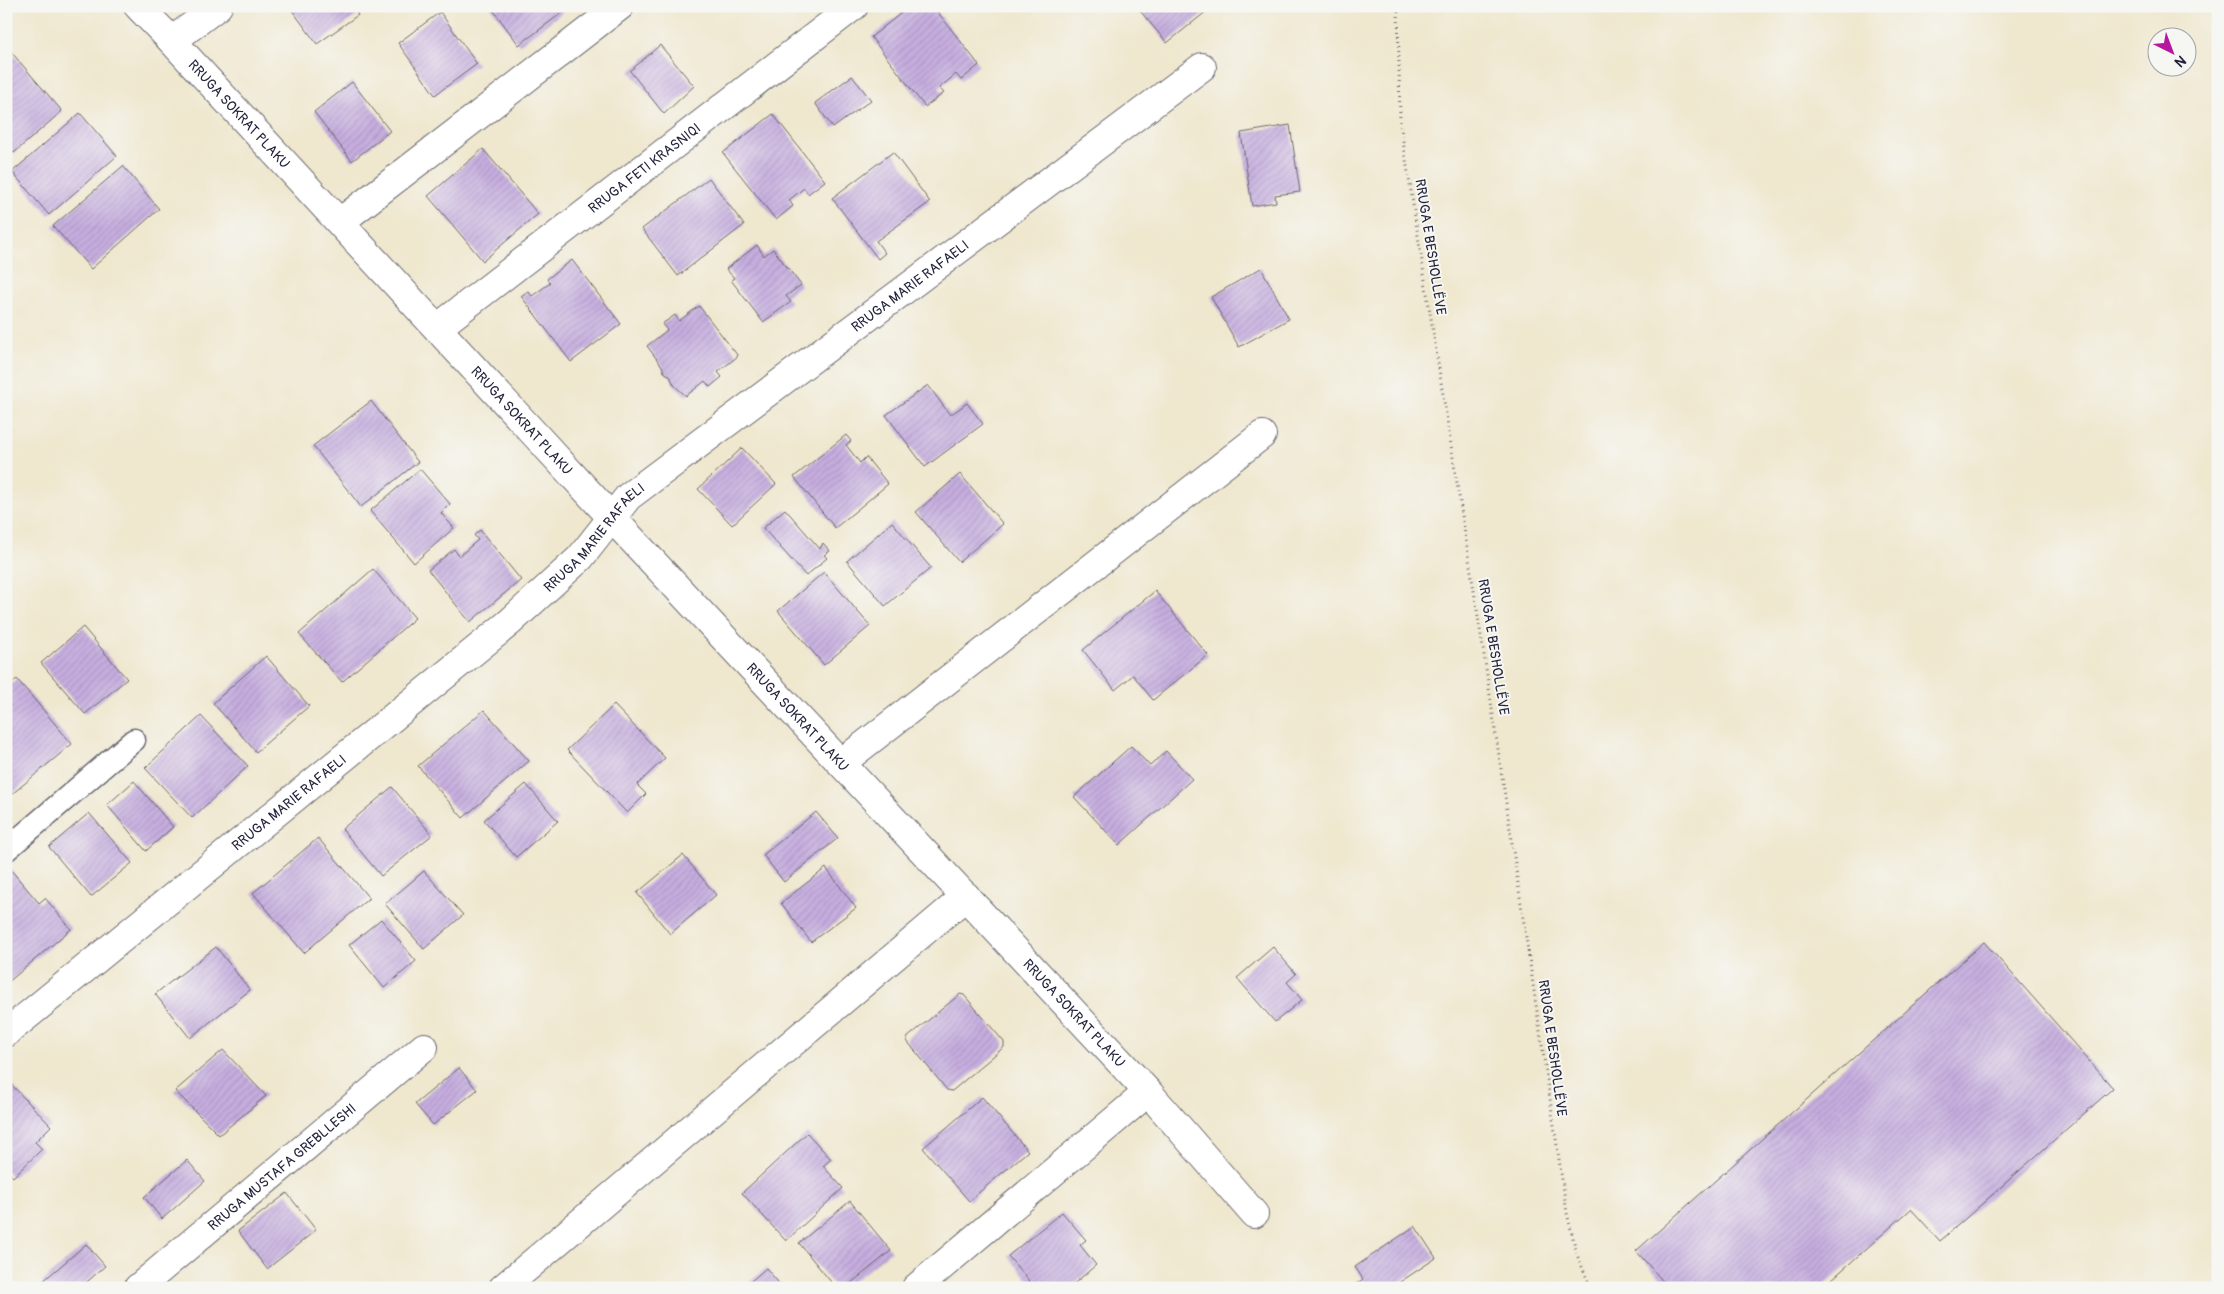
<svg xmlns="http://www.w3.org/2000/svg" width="2224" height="1294" font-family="Pangolin,sans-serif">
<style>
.building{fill:url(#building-hatch)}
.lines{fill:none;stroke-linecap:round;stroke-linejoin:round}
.lane-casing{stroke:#6a676e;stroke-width:25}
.street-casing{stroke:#6a676e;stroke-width:30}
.path{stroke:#6a676e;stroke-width:3;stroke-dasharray:1 4;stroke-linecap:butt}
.lane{stroke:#fff;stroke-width:22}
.street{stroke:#fff;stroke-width:28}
.labels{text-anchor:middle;stroke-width:4;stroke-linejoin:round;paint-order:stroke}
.street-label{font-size:14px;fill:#22223b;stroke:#f6f6f2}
</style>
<defs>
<pattern id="building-hatch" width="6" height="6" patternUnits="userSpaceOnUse" patternTransform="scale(1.25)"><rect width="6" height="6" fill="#c6aedf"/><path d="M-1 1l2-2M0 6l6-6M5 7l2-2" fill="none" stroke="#aa95c0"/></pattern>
</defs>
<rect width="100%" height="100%" fill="#f6f6f2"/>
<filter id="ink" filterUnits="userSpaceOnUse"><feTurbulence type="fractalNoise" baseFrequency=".02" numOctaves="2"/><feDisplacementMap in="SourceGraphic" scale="10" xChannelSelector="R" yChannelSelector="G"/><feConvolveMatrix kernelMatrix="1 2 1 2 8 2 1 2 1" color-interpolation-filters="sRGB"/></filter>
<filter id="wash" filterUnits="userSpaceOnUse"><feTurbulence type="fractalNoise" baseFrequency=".0096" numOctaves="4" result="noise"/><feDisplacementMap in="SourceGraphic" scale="20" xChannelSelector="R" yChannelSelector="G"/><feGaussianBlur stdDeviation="1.12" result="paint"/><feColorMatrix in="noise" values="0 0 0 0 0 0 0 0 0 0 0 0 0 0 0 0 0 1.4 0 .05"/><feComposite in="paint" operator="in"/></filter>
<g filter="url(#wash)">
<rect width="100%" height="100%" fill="#efe7ce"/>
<g id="blocks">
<path class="building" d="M289,6H352L358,15L317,44Z
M490,6H559L563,12L519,45Z
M910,6H933L979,65L961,80L956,74L939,88L944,93L925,107L871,37Z
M1136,6H1213L1167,43Z
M440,12L477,64L435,95L398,43Z
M660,45L694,86L664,114L630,71Z
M6,46L62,111L14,153L6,144Z
M852,76L871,100L833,128L815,103Z
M352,82L390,131L352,161L314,112Z
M80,113L117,156L49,215L12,172Z
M773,114L825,181L808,194L804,188L789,200L793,206L776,220L723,153Z
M1290,125L1300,192L1275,195L1276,202L1252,206L1241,133Z
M483,149L538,214L483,261L428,196Z
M893,152L930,202L876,241L885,253L878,259L832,198Z
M123,166L159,209L91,269L53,226Z
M709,178L744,225L678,276L642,229Z
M757,245L764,256L773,249L801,285L786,296L791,302L763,322L731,280L734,278L726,269Z
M572,260L621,324L571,362L521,296L528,291L532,296L550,283L547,279Z
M1261,268L1289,319L1239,347L1211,297Z
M699,306L738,356L718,372L722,377L710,387L705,381L686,396L674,385L670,376L664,372L662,366L647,346L667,330L662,324L675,315L679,321Z
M928,385L950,415L967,403L983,424L925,467L886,415Z
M371,401L418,462L361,507L313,446Z
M846,435L851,441L846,445L860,463L866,457L888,484L835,528L794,477Z
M742,448L776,484L732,525L698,489Z
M420,469L450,504L441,513L454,528L414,563L370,511Z
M960,474L1003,524L959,562L916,512Z
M785,509L820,549L823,543L830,551L824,555L827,558L806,576L763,528Z
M892,522L931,568L885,606L847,561Z
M480,530L521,580L470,622L428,570L454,549L459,556L478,540L474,535Z
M373,569L415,618L342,682L299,634Z
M824,572L870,626L824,665L778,611Z
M1155,591L1208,655L1153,700L1133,675L1115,690L1083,650Z
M83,627L127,679L85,714L41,663Z
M266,656L309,706L256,752L213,703Z
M17,679L72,744L12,794L6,787V688Z
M614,705L665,758L637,785L646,794L627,813L567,750Z
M484,710L529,761L463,818L418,766Z
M201,716L248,766L192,818L145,768Z
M1131,746L1150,766L1166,751L1192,779L1119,845L1074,797Z
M134,781L173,827L146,851L107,805Z
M526,784L558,821L516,857L484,820Z
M392,787L432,835L381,876L342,829Z
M816,812L838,838L784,882L763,855Z
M89,813L132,863L91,897L49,847Z
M318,838L369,898L304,953L253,893Z
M683,855L716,895L670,934L637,893Z
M826,868L856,908L811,942L781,903Z
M10,869L39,903L45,898L71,929L6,984V872Z
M424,871L463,915L424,949L385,904Z
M381,919L416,961L384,988L349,945Z
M1984,942L2113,1088L1940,1241L1911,1209L1822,1288H1669L1636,1251Z
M216,947L250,990L190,1038L155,994Z
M1273,947L1296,974L1287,982L1302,1000L1275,1022L1237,978Z
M960,994L964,995L1004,1042V1047L952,1091L947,1090L907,1041V1038Z
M223,1050L266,1096L219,1135L175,1091Z
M459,1068L477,1090L433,1125L415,1104Z
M6,1079L51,1126L35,1142L42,1149L13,1177L6,1170Z
M982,1097L1028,1151L969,1201L923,1148Z
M807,1133L831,1159L823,1166L843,1188L786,1241L742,1193Z
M187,1160L205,1181L162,1219L144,1197Z
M287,1193L316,1230L267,1269L238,1231Z
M850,1201L891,1251L845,1288H836L799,1243Z
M1062,1212L1086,1240L1080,1245L1096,1265L1069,1288H1035L1008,1256Z
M1415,1226L1436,1258L1391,1288H1358L1356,1284L1363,1279L1355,1267Z
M86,1244L105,1266L80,1288H46L42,1282Z
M766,1268L783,1288H743Z"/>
</g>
</g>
<g filter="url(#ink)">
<use href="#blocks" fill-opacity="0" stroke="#6a676e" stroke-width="1"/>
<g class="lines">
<defs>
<path id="lane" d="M6,850L134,740"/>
<g id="street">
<path id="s1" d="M138,6L172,41L612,518L1148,1092L1254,1214"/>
<path d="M172,41L218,6"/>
<path d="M340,222L620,6"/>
<path id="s2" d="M437,328L854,6"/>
<path d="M841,763L1262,435"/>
<path id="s3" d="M6,1033L510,622L580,558L628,497L1202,67"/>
<path id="s4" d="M138,1288L424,1047"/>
<path d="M503,1288L966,896"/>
<path d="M916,1288L1148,1092"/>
</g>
</defs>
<use href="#lane" class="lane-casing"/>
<use href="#street" class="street-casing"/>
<path class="path" d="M1398,6L1400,122L1483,648L1567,1213L1577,1255L1591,1288"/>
<use href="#lane" class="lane"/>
<use href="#street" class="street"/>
</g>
</g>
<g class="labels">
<g class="street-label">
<text dy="5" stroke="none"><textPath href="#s1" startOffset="148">RRUGA SOKRAT PLAKU</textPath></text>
<text dy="5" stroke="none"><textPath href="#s2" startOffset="262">RRUGA FETI KRASNIQI</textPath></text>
<text transform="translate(1431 247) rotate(81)" y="5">RRUGA E BESHOLLËVE</text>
<text dy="5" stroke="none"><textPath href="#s3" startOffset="1175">RRUGA MARIE RAFAELI</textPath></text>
<text dy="5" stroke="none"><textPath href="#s1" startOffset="565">RRUGA SOKRAT PLAKU</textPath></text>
<text dy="5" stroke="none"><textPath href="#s3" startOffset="770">RRUGA MARIE RAFAELI</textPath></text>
<text transform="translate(1494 647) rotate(81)" y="5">RRUGA E BESHOLLËVE</text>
<text dy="5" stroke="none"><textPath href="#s1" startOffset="970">RRUGA SOKRAT PLAKU</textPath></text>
<text dy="5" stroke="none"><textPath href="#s3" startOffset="365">RRUGA MARIE RAFAELI</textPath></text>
<text dy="5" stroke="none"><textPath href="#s1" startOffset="1375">RRUGA SOKRAT PLAKU</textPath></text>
<text transform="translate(1553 1048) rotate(82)" y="5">RRUGA E BESHOLLËVE</text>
<text dy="5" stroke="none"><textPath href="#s4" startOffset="188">RRUGA MUSTAFA GREBLLESHI</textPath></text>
</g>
</g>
<rect width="2224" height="1294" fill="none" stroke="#f6f6f2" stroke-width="25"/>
<g transform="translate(2172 52) rotate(138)"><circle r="24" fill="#f6f6f2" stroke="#a1a1a9"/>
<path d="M0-4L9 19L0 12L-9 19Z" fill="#b5179e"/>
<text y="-8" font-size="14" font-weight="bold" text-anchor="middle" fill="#22223b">N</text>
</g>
</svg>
